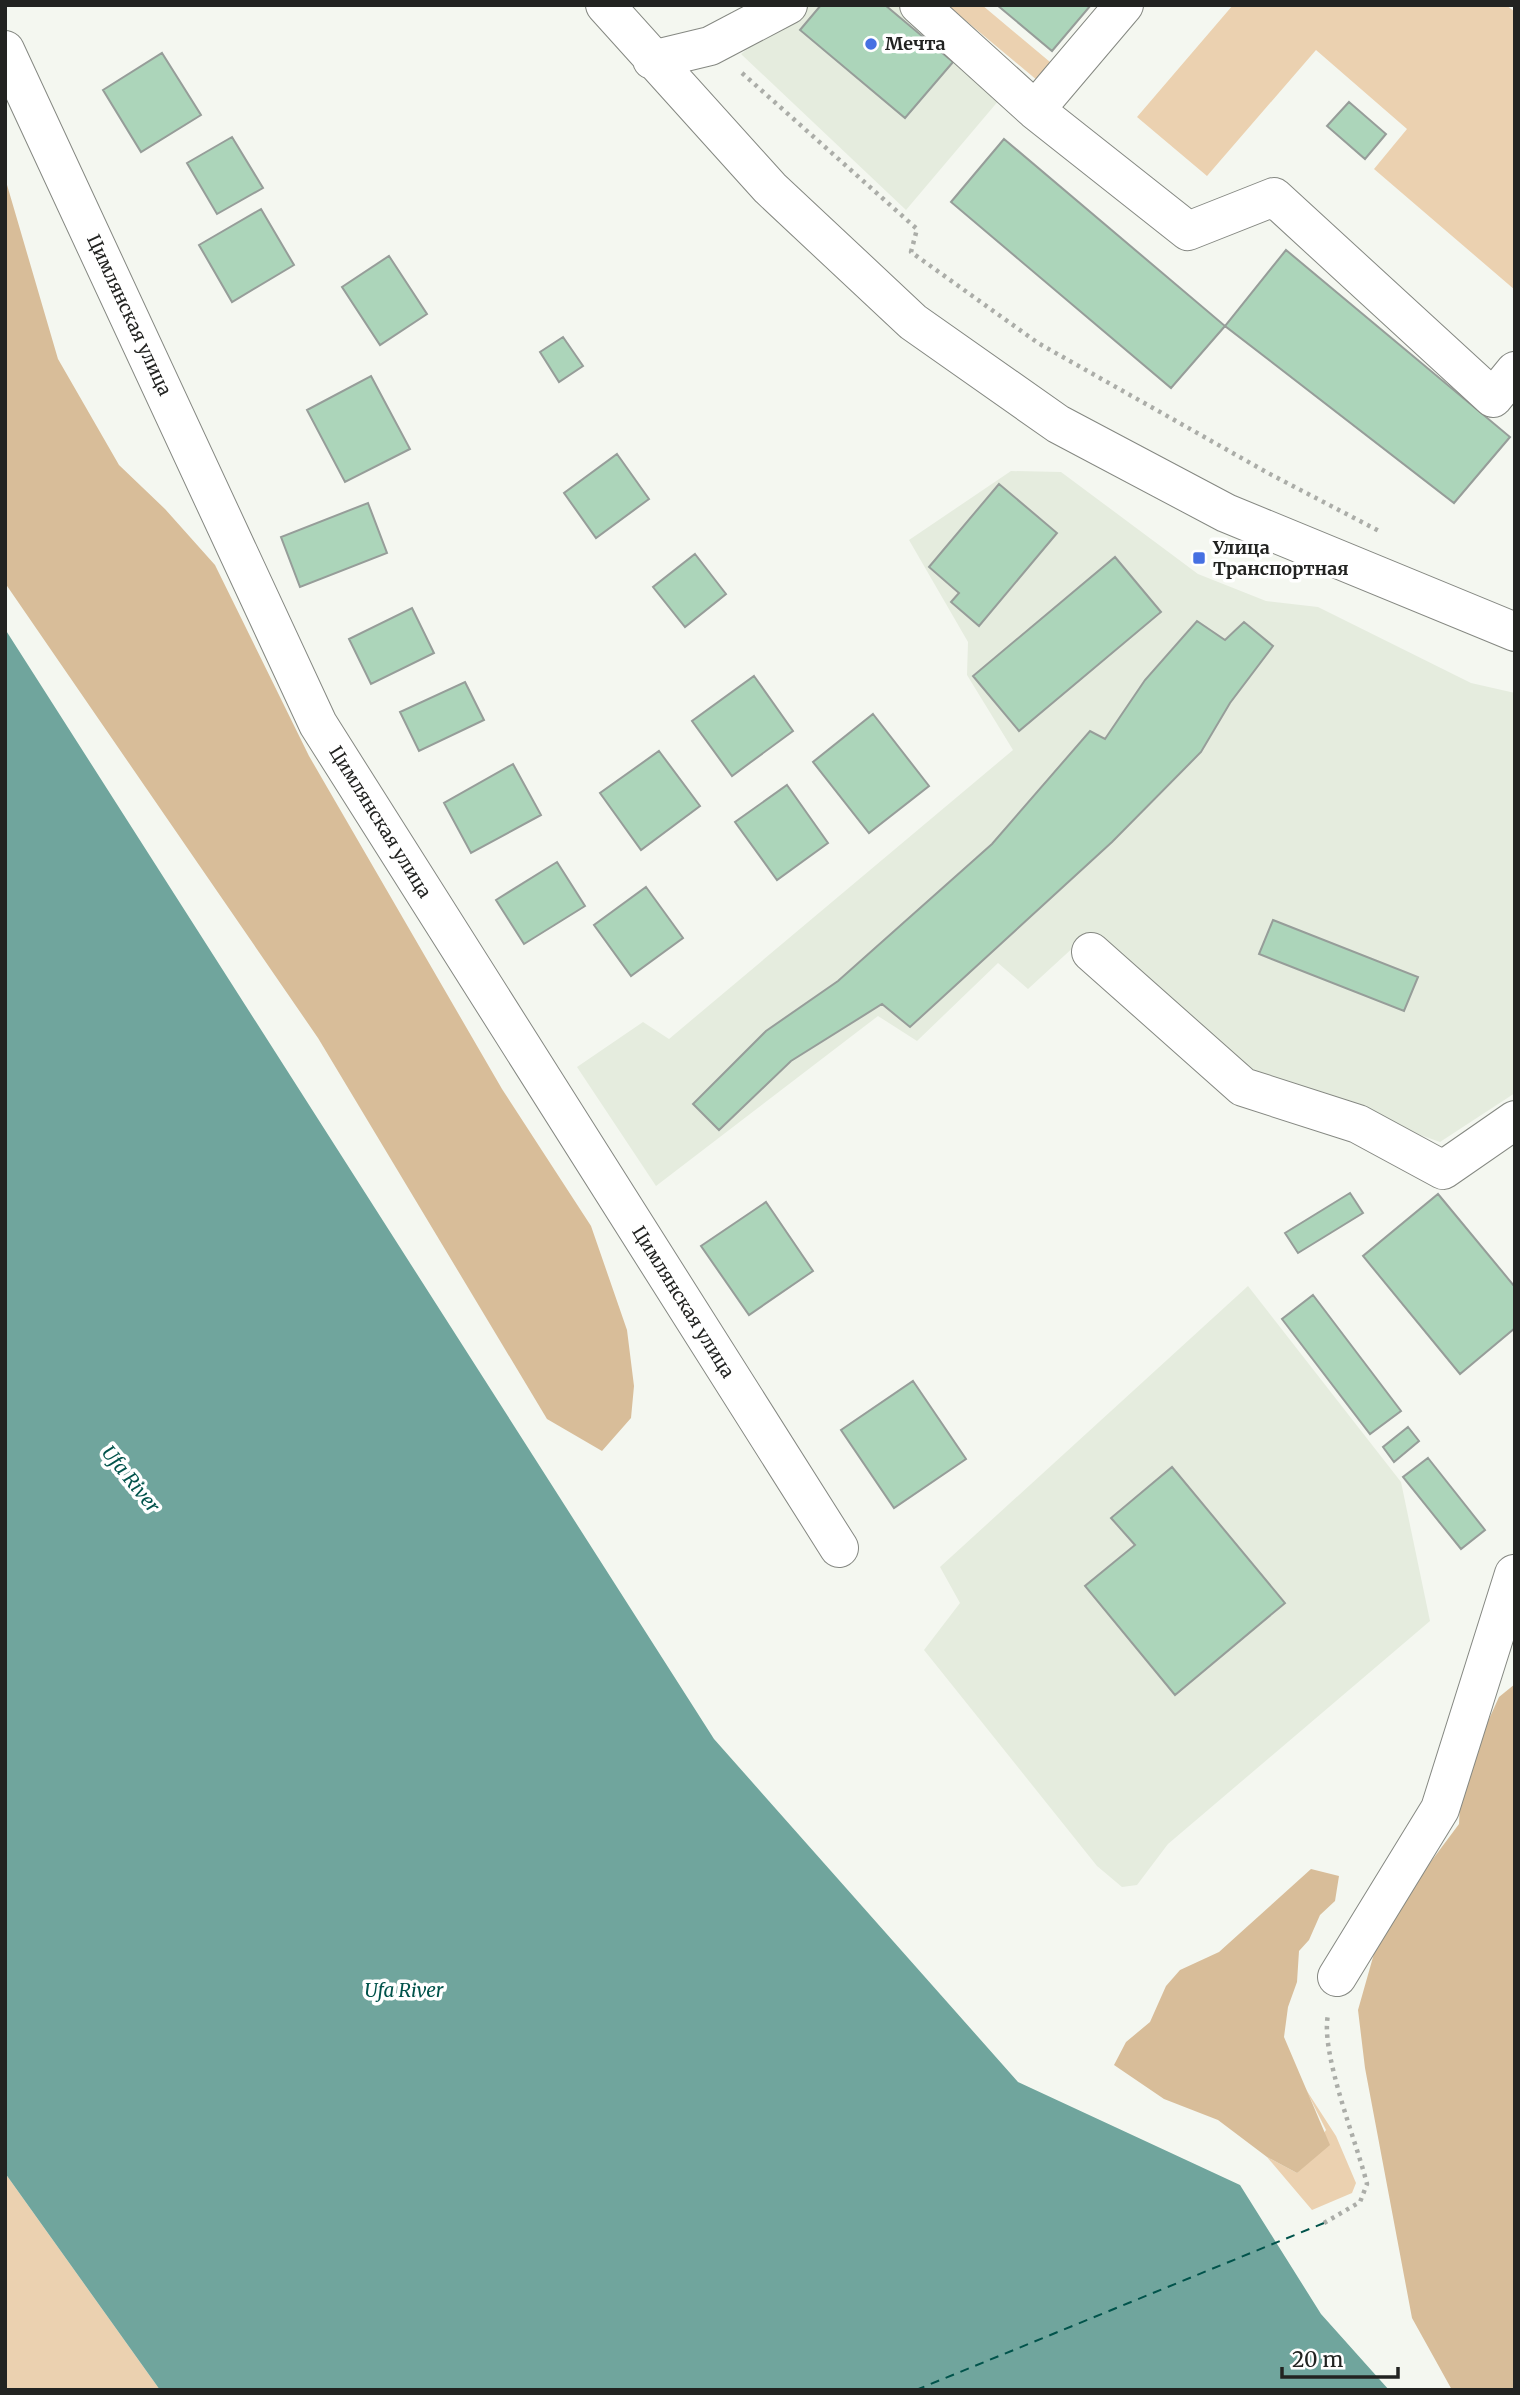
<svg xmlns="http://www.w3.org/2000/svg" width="1520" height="2395" font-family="Merriweather,serif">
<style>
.built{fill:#e5ecde}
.green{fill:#ebd1b0}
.forest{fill:#d8bd99}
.water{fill:#70a59d}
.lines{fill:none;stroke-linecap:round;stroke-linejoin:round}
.ferry{stroke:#01534b;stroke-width:2;stroke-dasharray:9 7;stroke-linecap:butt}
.building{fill:#acd5ba;stroke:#969d99;stroke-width:2}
.minor-casing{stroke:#858882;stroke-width:40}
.path{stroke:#abada8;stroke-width:4.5;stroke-dasharray:3.5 5;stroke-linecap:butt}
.minor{stroke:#fff;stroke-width:38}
.poi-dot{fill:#4670e2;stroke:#fff;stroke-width:2.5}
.labels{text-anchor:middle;stroke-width:7;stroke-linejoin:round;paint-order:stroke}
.poi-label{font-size:18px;font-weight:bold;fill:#222321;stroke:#fff;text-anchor:start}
.street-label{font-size:18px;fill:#222321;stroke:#fff}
.water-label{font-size:19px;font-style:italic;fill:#01534b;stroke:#fff}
</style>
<rect width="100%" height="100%" fill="#f4f7f0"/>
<path class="built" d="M804,5H904L1005,93L906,210L741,54Z
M1011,471L1061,472L1198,574L1266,601L1318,607L1471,683L1515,693V1093L1440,1142L1262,1079L1089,933L1028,989L998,963L917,1041L878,1016L656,1186L577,1067L643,1022L669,1039L1013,750L967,675L968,642L909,540Z
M1248,1286L1401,1482L1430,1621L1168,1844L1137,1885L1122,1887L1097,1866L924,1650L960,1603L940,1567Z"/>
<path class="green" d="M947,5H982L1050,62L1095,10L1103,16L1044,86Z
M1233,5H1506L1515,12V290L1374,169L1407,129L1316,50L1207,176L1137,117Z
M1305,2088L1336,2136L1356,2183L1352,2193L1312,2210L1267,2157L1297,2173L1326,2130Z
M5,2173L160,2390H5Z"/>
<path class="forest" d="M5,178L58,359L119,465L165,509L215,565L309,756L502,1089L591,1226L627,1330L634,1386L631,1418L602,1451L547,1419L318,1038L5,583Z
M1515,1684V2390H1452L1412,2318L1365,2068L1358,2010L1377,1943L1412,1887L1459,1824L1461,1781L1499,1697Z
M1311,1869L1339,1876L1335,1901L1320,1915L1309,1940L1299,1951L1297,1982L1288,2007L1284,2037L1330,2145L1297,2173L1267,2157L1218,2120L1164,2099L1114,2065L1126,2042L1150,2022L1166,1986L1180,1970L1219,1952Z"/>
<path class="water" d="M5,629L714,1739L1018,2082L1240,2185L1321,2314L1389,2390H160L5,2173Z"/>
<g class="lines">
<path class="ferry" d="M916,2390L1324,2223"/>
</g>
<path class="building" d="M821,5H885L953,62L905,118L800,30Z
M997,5H1091L1052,51Z
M162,53L201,115L141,152L103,90Z
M1349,102L1386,134L1365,159L1327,126Z
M232,137L263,188L217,214L187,163Z
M1004,139L1225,326L1171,388L951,202Z
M261,209L294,265L232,302L199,245Z
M1286,250L1510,437L1454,503L1225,326Z
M389,256L427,314L380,345L342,287Z
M563,337L583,366L559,382L540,352Z
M371,376L410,449L345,482L307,410Z
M617,454L649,499L596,538L564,493Z
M999,484L1057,533L979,626L951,602L959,593L929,567Z
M368,503L387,553L300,587L281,537Z
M695,554L726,594L685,627L653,587Z
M1115,557L1161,612L1019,731L973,676Z
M412,608L434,653L371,684L349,639Z
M1197,621L1225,640L1244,622L1273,646L1230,703L1201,752L1112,842L910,1027L882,1004L791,1061L719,1130L693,1104L766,1031L838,981L992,844L1090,731L1105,739L1145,680Z
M754,676L793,731L732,776L692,721Z
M465,682L484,720L419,751L400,712Z
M873,714L929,786L869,833L813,762Z
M659,751L700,806L641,850L600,793Z
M513,764L541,815L471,853L444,803Z
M787,785L828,843L777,880L735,822Z
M557,862L585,906L524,944L496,900Z
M646,887L683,938L631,976L594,925Z
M1273,920L1418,977L1404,1011L1259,954Z
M1350,1193L1363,1213L1298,1253L1285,1233Z
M1438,1194L1515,1287V1328L1460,1374L1363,1256Z
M766,1202L813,1271L749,1315L701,1246Z
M1313,1295L1401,1411L1370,1434L1282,1319Z
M913,1381L966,1459L894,1508L841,1430Z
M1408,1427L1419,1441L1394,1462L1383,1447Z
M1428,1458L1485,1530L1461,1549L1403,1477Z
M1172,1467L1285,1603L1175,1695L1085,1586L1135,1545L1111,1518Z"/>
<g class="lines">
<defs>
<path id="minor" d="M605,5L770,188L913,322L1058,424L1226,513L1515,632
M919,5L1035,110L1124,5
M5,50L318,724L839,1548
M652,60L710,46L788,5
M1035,110L1188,231L1274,197L1493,398L1515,371
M1091,952L1243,1087L1358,1124L1443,1170L1515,1120
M1337,1977L1440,1809L1514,1574"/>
</defs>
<use href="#minor" class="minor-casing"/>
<path class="path" d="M742,73L917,229L911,252L1038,343L1268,473L1379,531
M1324,2223L1360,2202L1367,2184C1357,2143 1320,2053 1328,2015"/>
<use href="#minor" class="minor"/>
</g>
<g class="poi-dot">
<circle cx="871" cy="44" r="7"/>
<rect x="1192" y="551" width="14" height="14" rx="3.5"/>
</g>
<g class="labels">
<g class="poi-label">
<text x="885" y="50">Мечта</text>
<text x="1213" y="554">Улица<tspan x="1213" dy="21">Транспортная</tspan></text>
</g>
<g class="street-label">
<text transform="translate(129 315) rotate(65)" y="6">Цимлянская улица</text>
<text transform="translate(380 822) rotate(58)" y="6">Цимлянская улица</text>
<text transform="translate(683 1302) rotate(58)" y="6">Цимлянская улица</text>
</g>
<g class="water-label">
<text transform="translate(131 1479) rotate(51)" y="7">Ufa River</text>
<text x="404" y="1997">Ufa River</text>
</g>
</g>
<rect width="1520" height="2395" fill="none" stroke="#222321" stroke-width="14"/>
<path d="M1282 2367v10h116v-10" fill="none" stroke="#222321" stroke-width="3.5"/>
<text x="1292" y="2367" font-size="21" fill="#222321" stroke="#ffffff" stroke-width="5" paint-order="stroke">20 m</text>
</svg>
